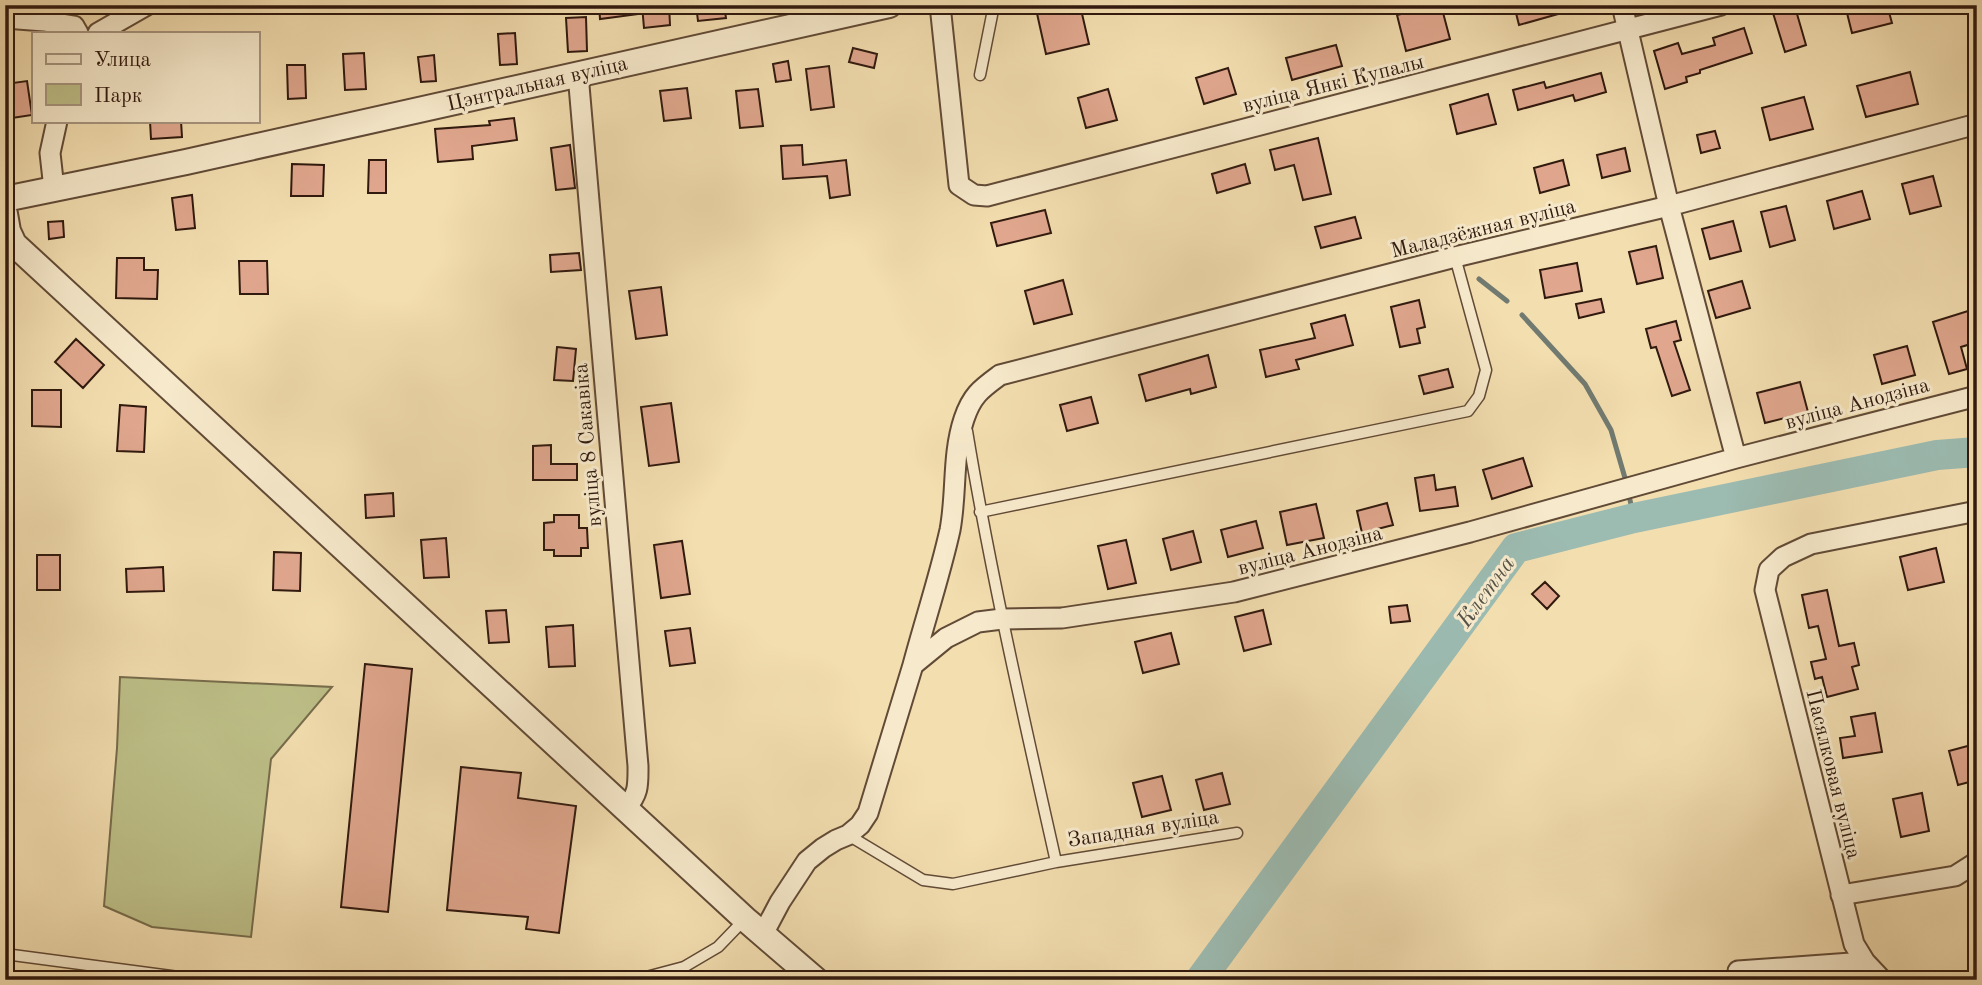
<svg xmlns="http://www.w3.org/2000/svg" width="1982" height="985" font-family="'Old Standard TT',serif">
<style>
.green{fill:#bec089;stroke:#776c4c;stroke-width:2}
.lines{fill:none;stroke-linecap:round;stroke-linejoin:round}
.stream{stroke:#717a70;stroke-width:5}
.river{stroke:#9cbbb1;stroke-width:30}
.building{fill:#e0a78e;stroke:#30190e;stroke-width:2}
.service-casing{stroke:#614a36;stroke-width:13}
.minor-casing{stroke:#614a36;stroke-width:23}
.tertiary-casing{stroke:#614a36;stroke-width:28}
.service{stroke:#f7eacc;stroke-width:10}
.minor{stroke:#f7eacc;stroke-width:19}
.tertiary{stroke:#f7eacc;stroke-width:24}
.labels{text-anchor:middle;stroke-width:6;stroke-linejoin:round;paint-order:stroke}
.street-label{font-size:21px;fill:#30190e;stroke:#f7eacc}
.water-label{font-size:23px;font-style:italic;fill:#565247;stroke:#f7eacc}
</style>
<rect width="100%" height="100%" fill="#f3deb0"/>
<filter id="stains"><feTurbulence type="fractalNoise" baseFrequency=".00286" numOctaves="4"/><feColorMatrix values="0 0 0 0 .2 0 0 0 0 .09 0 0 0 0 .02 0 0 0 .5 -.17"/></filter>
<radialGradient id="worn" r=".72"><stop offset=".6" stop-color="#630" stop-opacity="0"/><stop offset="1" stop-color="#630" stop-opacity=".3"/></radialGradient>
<path class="green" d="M120,677L332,687L271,759L251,937L152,927L104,906L117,748Z"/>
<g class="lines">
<path class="stream" d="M1479,279L1507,301
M1522,315L1585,384L1611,430L1625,478
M1630,500L1634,518"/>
<path class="river" d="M1200,980L1516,548L1634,518L1937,455L1977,452"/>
</g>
<path class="building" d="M599,5H638L639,14L600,19Z
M642,5H669L670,25L644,28Z
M696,5H724L726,18L698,21Z
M1053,5H1080L1089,44L1046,54L1036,9Z
M1437,5H1441L1450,39L1406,51L1397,15Z
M1514,5H1576V9L1519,25Z
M1845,5H1887L1892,23L1852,33Z
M1795,7L1806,45L1785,52L1773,13Z
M586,17L587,51L568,52L566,18Z
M1744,28L1752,53L1700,70V73L1686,77L1687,82L1665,89L1654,51L1678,43L1682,54L1715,45L1713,38Z
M515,33L517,64L500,65L498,34Z
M1336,45L1342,66L1292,80L1286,58Z
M853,48L877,54L874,68L849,62Z
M364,53L366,89L345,90L343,54Z
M434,55L436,81L421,82L418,57Z
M788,61L791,80L776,82L773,64Z
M287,65H305L306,98L288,99Z
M829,66L834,107L811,110L806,69Z
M1228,68L1236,94L1204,104L1196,78Z
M1910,72L1918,104L1866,117L1857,86Z
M1601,73L1606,92L1575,101L1573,95L1518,110L1513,90L1544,82L1546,88Z
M27,81L32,115L5,119V84Z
M687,88L691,118L664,121L660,91Z
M758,89L763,126L740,128L736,91Z
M1108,89L1117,120L1086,128L1078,98Z
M1488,94L1496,124L1457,134L1450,105Z
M1804,97L1813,129L1770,140L1762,108Z
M514,118L517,140L472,146L473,159L438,162L435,129L490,125L489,121Z
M150,121H181L182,137L151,139Z
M1715,131L1720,148L1701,153L1697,135Z
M1318,138L1331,194L1303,200L1294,165L1275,170L1270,150Z
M570,145L575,188L556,190L551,148Z
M802,145L803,165L846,160L850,195L830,198L827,176L783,179L781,146Z
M1625,148L1630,171L1602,178L1597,155Z
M369,160H386V193H368Z
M1563,160L1569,185L1540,193L1534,168Z
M292,164L324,165L323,196H291Z
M1245,164L1250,183L1217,193L1212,174Z
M1933,176L1941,206L1910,214L1902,184Z
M1862,191L1870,219L1834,229L1827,201Z
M192,195L195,228L176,230L172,198Z
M1786,206L1795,240L1770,247L1761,212Z
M1045,210L1051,233L997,246L991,223Z
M1355,217L1361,238L1321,248L1315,227Z
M63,221L64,237L49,239L48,222Z
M1733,221L1741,251L1710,259L1702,229Z
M1656,246L1663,278L1637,284L1629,252Z
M579,253L581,270L551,272L550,255Z
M117,258H144V270H158L157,299L116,298Z
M239,261H267L268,294H240Z
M1577,263L1582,291L1545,298L1540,270Z
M1063,280L1072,314L1034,324L1025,291Z
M1742,281L1750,308L1716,318L1708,291Z
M661,287L667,335L636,339L629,291Z
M1601,299L1604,312L1579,318L1576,304Z
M1419,300L1425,327L1417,329L1420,343L1400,347L1391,307Z
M1968,311L1977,342L1961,347L1967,369L1949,374L1933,322Z
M1345,315L1353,345L1296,360L1299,369L1266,377L1260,350L1315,338L1311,324Z
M1676,321L1681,340L1674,342L1690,390L1672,396L1656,347L1651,348L1646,329Z
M76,339L104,365L83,388L55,362Z
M1907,346L1915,375L1882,384L1874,355Z
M557,347L576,349L573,381L554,380Z
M1208,355L1216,387L1191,394L1190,389L1146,401L1139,375Z
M1448,369L1453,387L1424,394L1419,376Z
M1800,382L1808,412L1765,423L1757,393Z
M32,390H61V427L32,426Z
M1091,397L1098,423L1067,431L1060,405Z
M671,403L679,462L649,466L641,407Z
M120,405L146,407L144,452L117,451Z
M551,445V464H577V480H533V446Z
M1523,458L1532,486L1492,499L1483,470Z
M1434,475L1436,490L1455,487L1458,506L1420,511L1415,478Z
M393,493L394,516L366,518L365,495Z
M1387,503L1393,525L1362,533L1357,511Z
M1316,504L1324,538L1287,545L1280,512Z
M554,515H579V528H587L588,548H581V556H554V550H544V523L554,522Z
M1256,521L1263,548L1228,557L1221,530Z
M1193,531L1201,562L1171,570L1163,539Z
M446,538L449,577L424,578L421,540Z
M1126,540L1136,583L1108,589L1098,546Z
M682,541L690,594L661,598L654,545Z
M1936,548L1944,582L1908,590L1900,557Z
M274,552L301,553L300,591L273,590Z
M37,555H60V590H37Z
M163,567L164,591L127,592L126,569Z
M1545,582L1559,596L1547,609L1532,594Z
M1827,590L1839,646L1854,643L1859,665L1852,667L1858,689L1827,697L1822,677L1815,679L1811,662L1826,659L1818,626L1809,628L1802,595Z
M1407,605L1410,621L1391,623L1389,607Z
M506,610L509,642L489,643L486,611Z
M1263,610L1271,644L1244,651L1235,617Z
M573,625L575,666L549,667L546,627Z
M690,628L695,663L670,666L665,631Z
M1171,633L1179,664L1143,673L1135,642Z
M365,664L412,669L388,912L341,907Z
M1875,713L1882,752L1843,758L1840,738L1855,736L1851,717Z
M1975,744L1977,751V780L1958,785L1949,751Z
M461,767L521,773L518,798L576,806L559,933L526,929L528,917L447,910Z
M1222,773L1230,804L1204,810L1196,780Z
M1162,776L1171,810L1142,817L1133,783Z
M1922,793L1929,831L1901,837L1893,799Z"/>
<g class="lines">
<defs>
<path id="service" d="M980,75L994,5
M980,512L1468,411L1479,396L1486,370L1455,257
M848,835L923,880L953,884L1056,862C1024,719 991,576 967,431
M1056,862L1237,833
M5,954L201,980
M635,980L684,967L718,947L745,919"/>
<path id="minor" d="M940,5L959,185L974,195L987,196L1721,5
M1622,5L1669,206L1736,458
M5,18L44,21L74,26L78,33
M98,33L147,5
M578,74L638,766C638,785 639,793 626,808
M54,189L50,153L57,121
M913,665C925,620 940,575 950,530C957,493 952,455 964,419C972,395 981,389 1000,375L1455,257L1669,206L1977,124
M1841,895L1955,876L1977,862
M763,934L780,902L807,861L823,848L836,840L848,835L860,825L868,813L913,665L946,638L978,622L1002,619L1062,618L1234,592L1470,532L1736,458L1977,396
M1738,971L1865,962
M1882,980L1865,962L1854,944L1765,590L1769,570L1783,557L1811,544L1977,511"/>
<path id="tertiary" d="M5,199L186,162L889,5
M5,214L8,231L14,244L745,919L816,980"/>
</defs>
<use href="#service" class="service-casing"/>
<use href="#minor" class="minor-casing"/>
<use href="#tertiary" class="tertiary-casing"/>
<use href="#service" class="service"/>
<use href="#minor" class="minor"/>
<use href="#tertiary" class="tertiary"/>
</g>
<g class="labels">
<g class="street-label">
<text transform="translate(537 83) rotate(-13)" y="7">Цэнтральная вуліца</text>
<text transform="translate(1333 83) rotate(-14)" y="7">вуліца Янкі Купалы</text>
<text transform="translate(1483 228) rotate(-14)" y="7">Маладзёжная вуліца</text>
<text transform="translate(1857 403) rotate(-15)" y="7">вуліца Анодзіна</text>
<text transform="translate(587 445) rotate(-95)" y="7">вуліца 8 Сакавіка</text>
<text transform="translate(1310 550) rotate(-14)" y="7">вуліца Анодзіна</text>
<text transform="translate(1834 774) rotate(76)" y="7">Пасялковая вуліца</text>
<text transform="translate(1143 828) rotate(-9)" y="7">Западная вуліца</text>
</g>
<g class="water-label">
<text transform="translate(1485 591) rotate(-54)" y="8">Клетна</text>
</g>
</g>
<rect width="1982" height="985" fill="none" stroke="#f3deb0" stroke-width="28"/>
<rect x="7" y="7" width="1968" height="971" fill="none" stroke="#30190e" stroke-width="3.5"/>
<rect x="14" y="14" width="1954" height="957" fill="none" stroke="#30190e" stroke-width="2"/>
<rect x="32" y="32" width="228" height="91" fill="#f7eacc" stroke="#a79680" stroke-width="2"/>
<rect x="46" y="54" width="35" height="10" fill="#f7eacc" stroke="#a79680" stroke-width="2"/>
<text x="94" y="66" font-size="21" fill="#30190e">Улица</text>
<rect x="46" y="84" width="35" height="21" fill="#bec089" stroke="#a79680" stroke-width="2"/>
<text x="94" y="102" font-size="21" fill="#30190e">Парк</text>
<rect width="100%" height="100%" filter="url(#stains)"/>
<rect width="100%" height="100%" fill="url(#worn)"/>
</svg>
